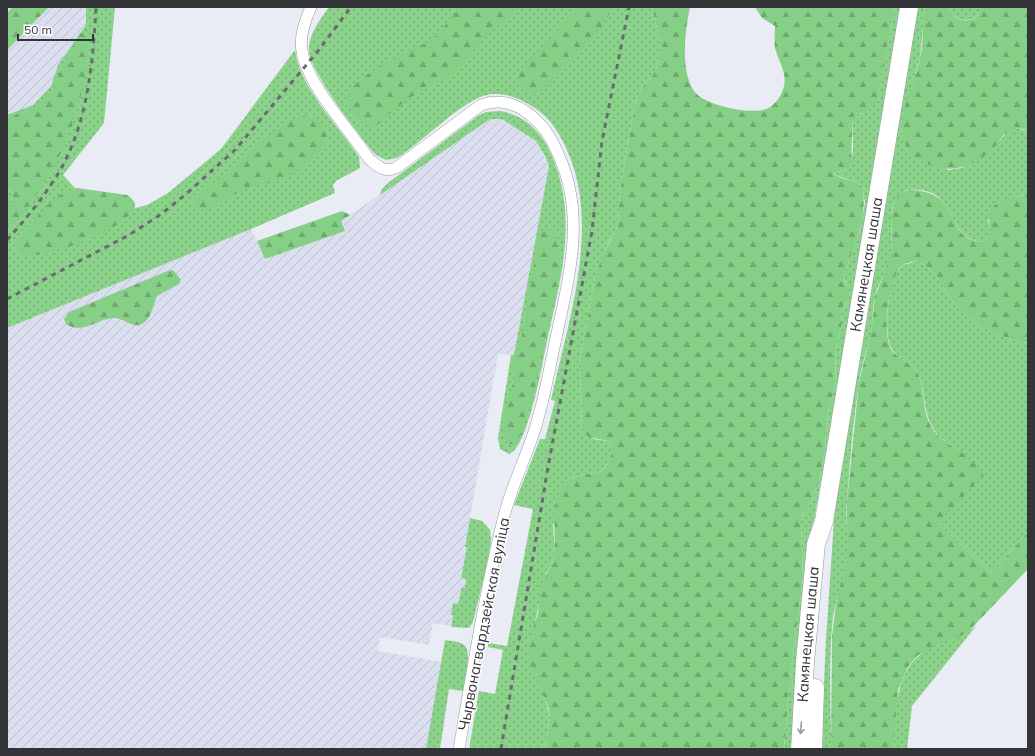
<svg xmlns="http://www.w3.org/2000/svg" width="1035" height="756" font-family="Mulish,sans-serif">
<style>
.industrial{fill:url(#industrial-furrows)}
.grass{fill:url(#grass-dots)}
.forest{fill:url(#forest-firs)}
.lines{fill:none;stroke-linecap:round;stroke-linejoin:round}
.street-casing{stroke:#989aa3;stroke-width:12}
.primary-casing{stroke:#989aa3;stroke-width:19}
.street{stroke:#fff;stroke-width:11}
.primary{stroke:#fff;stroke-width:18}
.rail{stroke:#696b70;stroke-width:3;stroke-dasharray:5 5;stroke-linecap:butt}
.oneway{stroke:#999a9b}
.labels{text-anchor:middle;stroke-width:3;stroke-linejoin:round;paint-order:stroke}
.street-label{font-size:15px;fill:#333437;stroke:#fff}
</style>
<defs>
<pattern id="industrial-furrows" width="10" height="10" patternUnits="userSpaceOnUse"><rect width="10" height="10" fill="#dadeef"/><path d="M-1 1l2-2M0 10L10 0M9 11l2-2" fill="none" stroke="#bcbfce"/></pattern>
<pattern id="grass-dots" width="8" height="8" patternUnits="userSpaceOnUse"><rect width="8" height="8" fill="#8bd38a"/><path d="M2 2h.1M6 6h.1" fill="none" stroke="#72ac72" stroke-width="1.8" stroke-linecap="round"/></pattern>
<pattern id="forest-firs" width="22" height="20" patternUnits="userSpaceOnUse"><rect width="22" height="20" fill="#86cf86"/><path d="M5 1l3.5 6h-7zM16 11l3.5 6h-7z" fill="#6ea96e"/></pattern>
</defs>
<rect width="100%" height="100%" fill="#e9ebf5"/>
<path class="industrial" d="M7,7H86V25L58,65L51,86L33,105L7,115Z
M490,119H502L536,141L549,166L514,355L498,354L465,547H467L461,578L466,579L465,588L462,587L458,604L453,603L451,626L433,623L429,645L380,637L378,651L442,662L427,749H7V328L251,229L265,259L345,231L341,221Z"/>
<path class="grass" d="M86,7H115L104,123L63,175L101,217L147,205L168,193L221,149L295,50C300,88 338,125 359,157L360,168L336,181L333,185L335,193L251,229L7,328V115L33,105L51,86L58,65L86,25Z
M329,7H652L660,42V61L653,75L641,89L635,104L620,191L618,225L607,246L595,277L579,364L582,406L581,425L582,431L594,439L608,441L612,446V452L607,465L602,471L571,478L553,525L555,552L553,561L545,575L535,622L544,696L550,717L545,749H469L479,691L495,694L503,650L488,647V643L507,646L533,509L514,505L540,439H545L555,401L551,400C568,322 602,224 566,148C559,132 549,117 535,108C520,98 501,90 483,96C457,105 423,142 397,158L386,160L376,155C361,138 310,72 309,51C308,35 320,20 329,7Z
M895,7H900L841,372L812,531L792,749H784L791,669L803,578L801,517L811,501L819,482L825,450L827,416L835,387L836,349L842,323L841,311L847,302V287L844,276L860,229L863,214L865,203L862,186C853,178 842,180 833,173L847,169L853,151V118L856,114L865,113L877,101Z
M917,7H925L920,58L906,105L902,128L903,137L927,164L949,170L961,168L972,163L994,147L1007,132L1016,128L1028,131V194L999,202L988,220C991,230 993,236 983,242C945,239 959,194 920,190C915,190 908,189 903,192C883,205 895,237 891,256C888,270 878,282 875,297C872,309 873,322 871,334C867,350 861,366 859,383C853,422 850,462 847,501C845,519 849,537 847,555C846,576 836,596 833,617C828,659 831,706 831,749H821L826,639L835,505Z
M948,7H980L977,17C964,23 954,20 948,7Z
M500,111C524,115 541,131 551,154C579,217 561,277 547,341C543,360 528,449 509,454L500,449L498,438L511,355H514L549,166L545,156L536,141L502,119H490L380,195L382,189L388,183L479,115L486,112Z
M917,261C934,268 940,283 950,297C968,322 998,338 1028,343V532L991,574L938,523L959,451C935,436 928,426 924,398C923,390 922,382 918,374C912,362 899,360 892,349C883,337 888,291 894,277C896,272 899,269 903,265Z
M470,518L482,521L490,530L491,541L488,560L473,622L469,628L451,627L453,615H451L453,603L458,604L462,587L465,588L466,579L461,578L467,547H465Z
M976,626L912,706L907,749H893C896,712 893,670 929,648C944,639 962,636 976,626Z
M445,640C451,641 459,641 464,645C473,652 464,681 463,691L449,689L440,749H426Z"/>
<path class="forest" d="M13,7H49L7,50V13Z
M461,7H522L486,36L460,67L449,77L411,97L389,114L382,122L373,127C363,125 355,119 350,109C334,79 413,52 432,39C443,31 450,16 461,7Z
M578,7H611V10L603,26L548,87C530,101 510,91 522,69Z
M652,7H690C685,31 680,70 694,91C703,105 750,115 766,109C775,106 782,95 784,86C787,71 778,61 775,48C774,41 775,33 775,26L762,18L755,7H895L877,102L865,113L856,114L853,118L851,162L847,169L833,173C841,181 853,178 862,186C869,218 853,246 844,276L845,282L849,291V298L841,311L842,323L836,349L835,387L827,416L825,450L819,482L811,501L801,517L803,578L791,669L784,749H545L550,717L548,707L530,662L529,640L538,613L541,584L553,561L555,552L554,511L560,487L571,478L602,471L607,465L612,452V446L608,441L589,437L582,431L581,425L582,406L579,364L595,277L602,257L618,225L620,191L635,104L641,89L653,75L660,61V42Z
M925,7H948C954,20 964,24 977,17L980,7H1028V131C1022,127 1014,128 1008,132C1001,135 999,143 994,148C973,169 945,176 919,160C884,138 913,89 920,59C924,42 922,24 925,7Z
M80,33L88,37C90,50 87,63 85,76C75,135 48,188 7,231V208L12,200L13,192L7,181V118L32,109L53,90L62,66Z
M307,115L320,120L327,135V144C315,162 294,176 273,182C263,185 252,186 243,190C227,197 214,216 196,209L193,204L195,197L200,191L236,167L261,140L288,122Z
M77,188L127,195C130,197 134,200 135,204C138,225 35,266 18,253L16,245L18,241C35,222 51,192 77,188Z
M910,190C965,191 941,239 983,242C1000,232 978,215 998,203C1007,197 1019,198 1028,194V343C998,338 968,323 950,297C940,283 934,268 917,261C913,262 907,262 903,265C888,275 882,334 891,349C899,360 913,362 919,376C925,392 922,411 931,426C939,441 955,447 968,457C974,462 979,469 984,475L938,523L991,574L1028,532V569L967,633L930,648L917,656L908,667L898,690L893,749H831L832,636L836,603L847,557V501L859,382L871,333L875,297L890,258L892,249L891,216L893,206L896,198L902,192Z
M342,211L350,215L341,221L345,231L265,259L257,241Z
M547,227L555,231L557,235V244L560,254V269L535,388L521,434L516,444H508L503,438L505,411L514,379V354L522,336L539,236L541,231Z
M170,270L174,271L181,280L179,284L157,296C153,305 151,321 140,325C131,327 122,317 113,318C97,319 82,335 66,324L64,319L69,312Z"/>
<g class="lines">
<defs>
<path id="street" d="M311,7C305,20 299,36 302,51C307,85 350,130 369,159C378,166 384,173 396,168L481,105C503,97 523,106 539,123C548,132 554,144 559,156C586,216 569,277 556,338C549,370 544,402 534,432C524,462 510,490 503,520C484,596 472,673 459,749"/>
<g id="primary">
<path id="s1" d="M800,749L805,662L816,544L824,521L909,7"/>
<path d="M813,749L815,688"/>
</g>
</defs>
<use href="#street" class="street-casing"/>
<use href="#primary" class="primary-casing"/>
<use href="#street" class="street"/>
<use href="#primary" class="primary"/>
<path class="rail" d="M7,240C24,221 40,202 54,180C87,131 93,65 96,7
M7,299L129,235L160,215L185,195L235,150L318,51L351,7
M501,749L548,467L592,231L602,141L629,7"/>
</g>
<defs><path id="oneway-shaft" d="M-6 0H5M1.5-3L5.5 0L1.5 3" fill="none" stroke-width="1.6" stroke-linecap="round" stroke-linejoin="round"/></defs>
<use class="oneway" href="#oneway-shaft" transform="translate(801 728) rotate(94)"/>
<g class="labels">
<g class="street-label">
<text dy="5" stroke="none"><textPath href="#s1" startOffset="490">Камянецкая шаша</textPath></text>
<text transform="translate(484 624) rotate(-79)" y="5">Чырвонагвардзейская вуліца</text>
<text dy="5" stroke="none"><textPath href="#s1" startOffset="115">Камянецкая шаша</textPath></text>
</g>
</g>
<rect width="1035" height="756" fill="none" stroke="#333437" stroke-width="16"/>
<path d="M18 34v6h75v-6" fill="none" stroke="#333437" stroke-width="2"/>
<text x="24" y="34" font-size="12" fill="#333437" stroke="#ffffff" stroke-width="3" paint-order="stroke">50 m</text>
</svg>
